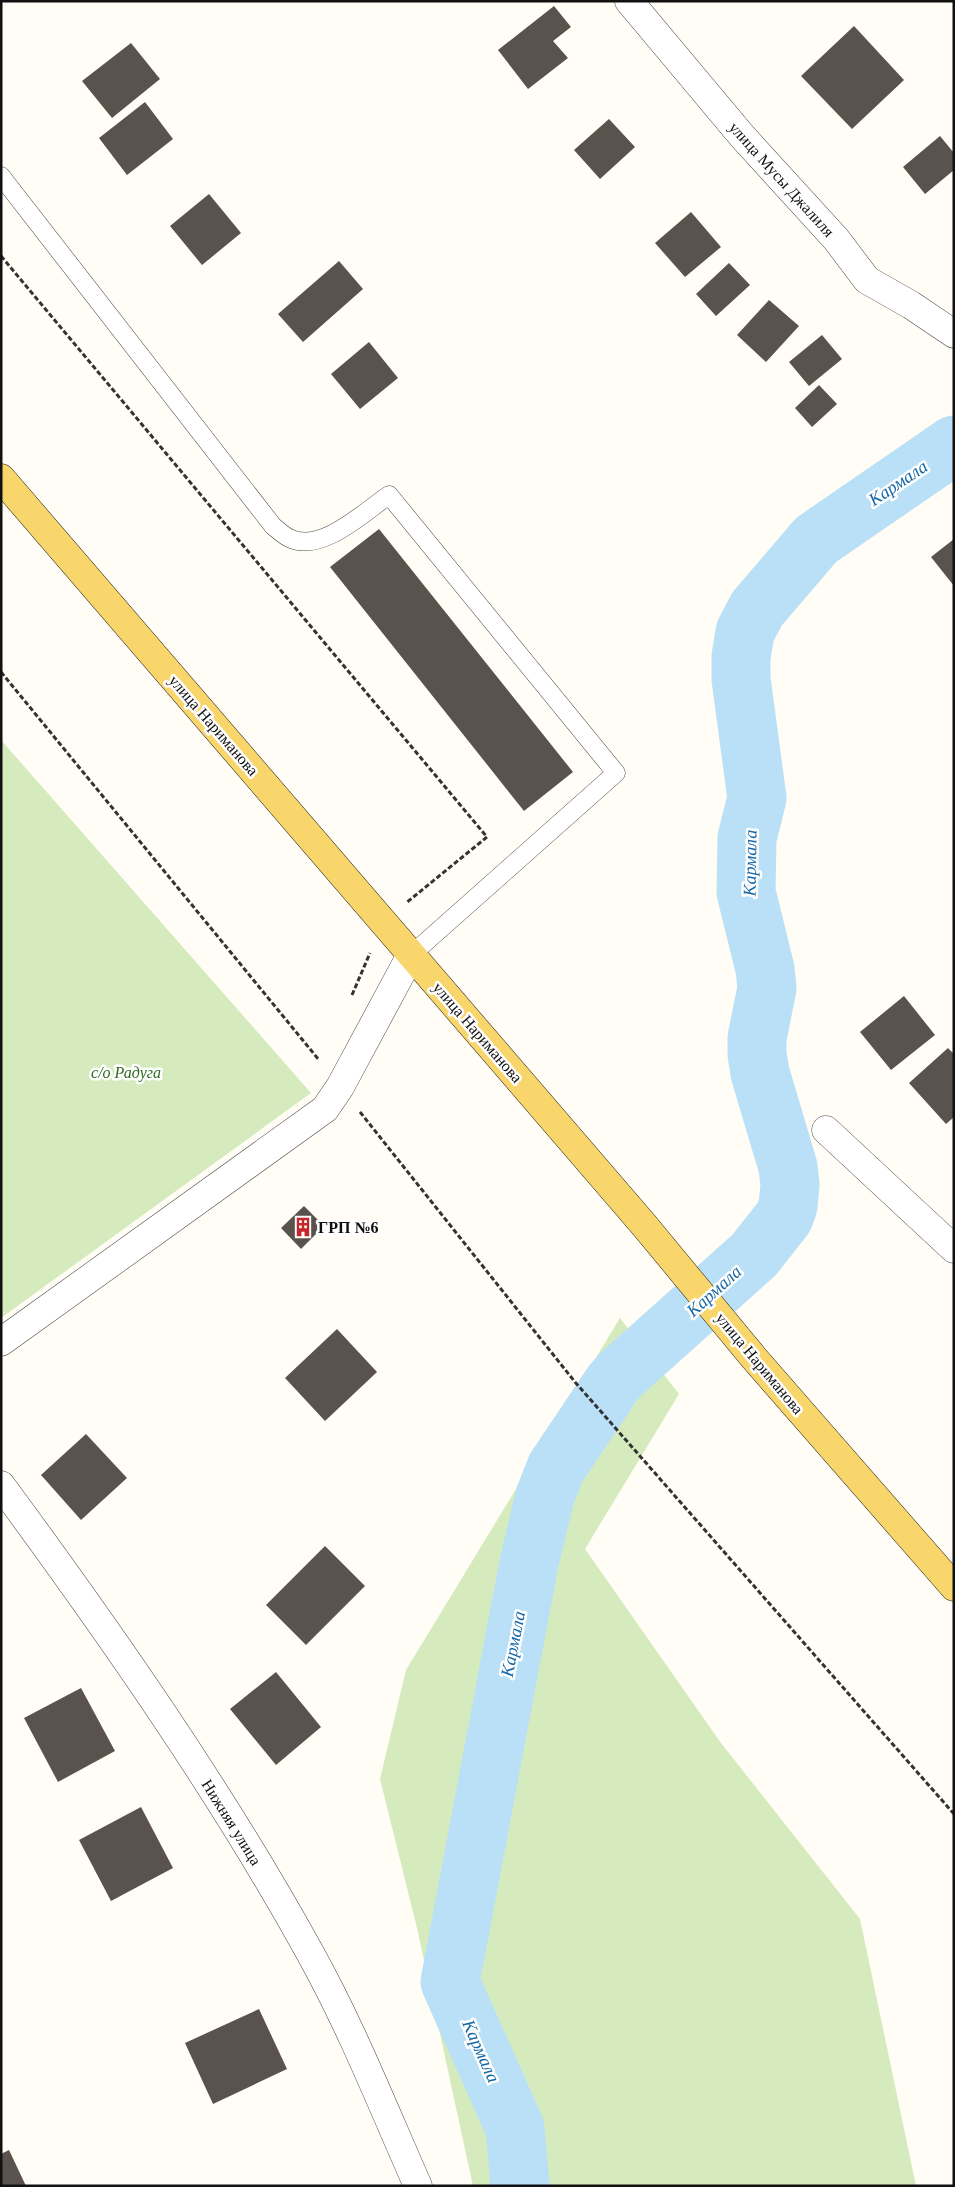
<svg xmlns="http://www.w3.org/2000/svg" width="955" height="2187" font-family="Georgia,serif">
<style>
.green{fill:#d5ebbd}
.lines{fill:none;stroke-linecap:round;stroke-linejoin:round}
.river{stroke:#b9e0f7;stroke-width:59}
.building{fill:#5a524d}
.service-casing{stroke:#444;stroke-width:19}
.minor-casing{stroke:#444;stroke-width:29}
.primary-casing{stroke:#222;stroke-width:29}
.path{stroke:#333;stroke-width:3;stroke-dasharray:5 2.5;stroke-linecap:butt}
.service{stroke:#fff;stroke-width:18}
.minor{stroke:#fff;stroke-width:28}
.primary{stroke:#f9d66b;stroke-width:28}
.labels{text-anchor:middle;stroke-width:5;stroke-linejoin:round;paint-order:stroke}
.street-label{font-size:16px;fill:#111;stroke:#fff}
.park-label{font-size:16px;font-style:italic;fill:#2f6b1f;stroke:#fff}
.poi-label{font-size:16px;font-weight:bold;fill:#111;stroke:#fff;text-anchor:start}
.water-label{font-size:18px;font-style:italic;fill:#1768a6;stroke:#fff}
</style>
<rect width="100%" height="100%" fill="#fffdf5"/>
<path class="green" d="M1,740L311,1093L1,1318Z
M620,1318L679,1394L585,1549L721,1743L860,1919L916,2186H473L417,1928L380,1779L406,1670Z"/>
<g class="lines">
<path class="river" d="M520,2186L515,2128L450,1982L529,1563L545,1496L556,1468L613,1383L621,1374L754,1255L784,1217L788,1206L790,1185L788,1167L760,1073L757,1054V1038L767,988L765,969L746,892L747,838L757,798L741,679V657L745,632L757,609L816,540L954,445"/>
</g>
<path class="building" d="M554,6L571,27L553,41L568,58L528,89L498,50Z
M854,26L904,80L852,129L801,76Z
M131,43L160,79L112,118L82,81Z
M145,102L173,139L127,175L99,138Z
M609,119L635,147L600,179L574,150Z
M940,136L954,153V170L925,194L903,167Z
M209,194L241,233L202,265L170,226Z
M691,212L721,247L685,277L655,243Z
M339,261L363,289L303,342L278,314Z
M729,263L750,285L716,316L696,294Z
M769,300L799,326L766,362L737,335Z
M822,335L842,359L809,386L789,362Z
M369,342L398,378L360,409L331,374Z
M819,385L837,404L812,427L795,408Z
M379,529L573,772L524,811L330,567Z
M954,539V586L931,557Z
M904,996L935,1035L891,1070L860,1032Z
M948,1048L954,1054V1117L946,1124L909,1083Z
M304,1206L324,1226L301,1249L281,1228Z
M337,1329L377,1372L325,1421L285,1378Z
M86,1434L127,1478L81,1520L41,1475Z
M325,1546L365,1586L306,1645L266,1605Z
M276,1672L321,1727L276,1765L230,1709Z
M81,1688L115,1751L58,1782L24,1718Z
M141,1807L173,1868L111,1901L79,1840Z
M259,2009L287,2069L213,2104L185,2043Z
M9,2150L26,2186H1V2154Z"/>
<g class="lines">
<defs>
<path id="service" d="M1,176L273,526C278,530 283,535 289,538C321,554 364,512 389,495L616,773L411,955"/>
<path id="minor" d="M629,1L742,136L836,239L867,280L911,305L954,334
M826,1130L954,1249
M1,1342L325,1109L340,1087L411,955
M1,1485C110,1633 220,1790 309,1951C351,2026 383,2107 418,2186"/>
<path id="primary" d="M1,478L644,1225L754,1358L954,1587"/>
</defs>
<use href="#service" class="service-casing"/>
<use href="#minor" class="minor-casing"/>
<use href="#primary" class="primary-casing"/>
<path class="path" d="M1,256L487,837L406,903
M1,672L319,1060
M352,995L370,953
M360,1112L575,1382L954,1814"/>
<use href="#service" class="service"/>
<use href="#minor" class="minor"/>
<use href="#primary" class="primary"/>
</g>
<defs>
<symbol id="building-bare" viewBox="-9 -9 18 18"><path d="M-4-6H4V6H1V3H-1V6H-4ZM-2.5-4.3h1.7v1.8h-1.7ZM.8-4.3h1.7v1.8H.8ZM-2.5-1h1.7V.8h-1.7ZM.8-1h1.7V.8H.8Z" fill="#c4262e" stroke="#fff" stroke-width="2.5" paint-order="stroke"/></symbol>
</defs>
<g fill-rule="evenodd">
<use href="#building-bare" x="289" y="1213" width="28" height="28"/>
</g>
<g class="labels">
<g class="street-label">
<text transform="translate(782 179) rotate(48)" y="6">улица Мусы Джалиля</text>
<text transform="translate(214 725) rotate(49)" y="6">улица Нариманова</text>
<text transform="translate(478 1032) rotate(49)" y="6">улица Нариманова</text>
<text transform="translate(760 1363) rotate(50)" y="6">улица Нариманова</text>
<text transform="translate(232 1822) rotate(58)" y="6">Нижняя улица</text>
</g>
<g class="park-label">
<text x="126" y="1078">с/о Радуга</text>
</g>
<g class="poi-label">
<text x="318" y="1233">ГРП №6</text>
</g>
<g class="water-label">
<text transform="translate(898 483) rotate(-34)" y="6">Кармала</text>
<text transform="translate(750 863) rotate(-89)" y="6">Кармала</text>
<text transform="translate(714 1291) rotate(-42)" y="6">Кармала</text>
<text transform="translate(513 1644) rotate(-79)" y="6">Кармала</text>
<text transform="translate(481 2051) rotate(66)" y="6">Кармала</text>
</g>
</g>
<rect width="955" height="2187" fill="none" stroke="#111111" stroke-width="5"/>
</svg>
